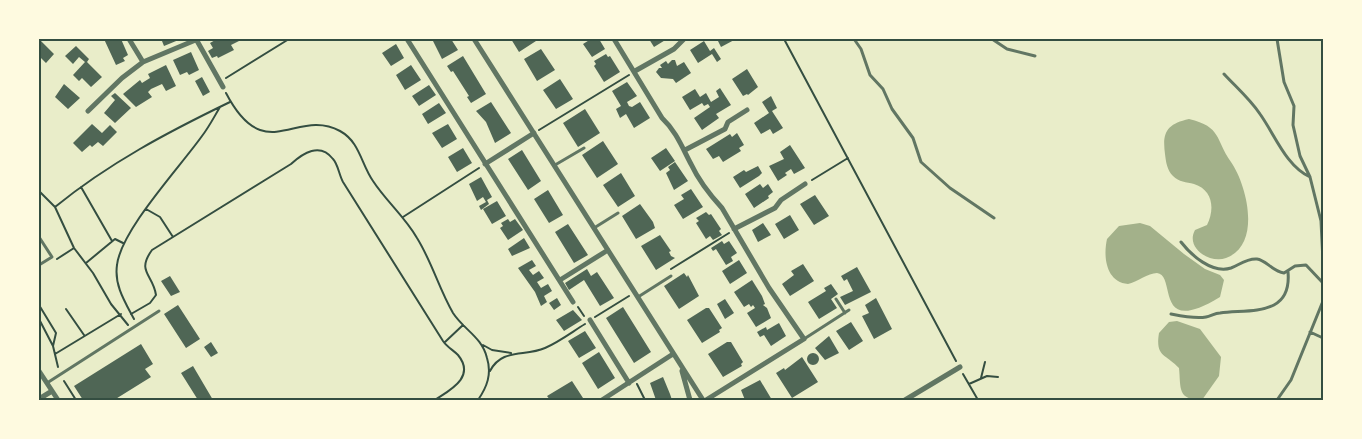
<svg xmlns="http://www.w3.org/2000/svg" width="1362" height="439" font-family="'Nunito Sans',sans-serif">
<style>
.water{fill:#a3b18a}
.building{fill:#4f6655}
.lines{fill:none;stroke-linecap:round;stroke-linejoin:round}
.path{stroke:#344e41;stroke-width:2}
.service{stroke:#617663;stroke-width:3}
.minor{stroke:#617663;stroke-width:5}
.neatline{fill:none;stroke:#344e41;stroke-width:2}
</style>
<rect width="100%" height="100%" fill="#e9edc9"/>
<path class="water" d="M1189,119C1222,127 1215,139 1231,162C1247,185 1262,245 1226,258C1210,264 1185,248 1195,230L1207,225C1215,209 1213,190 1194,184C1186,182 1179,182 1173,176C1167,170 1166,162 1165,154C1162,132 1167,124 1189,119Z
M1140,223L1150,226L1184,254L1205,269L1220,275L1224,280L1220,297C1153,338 1177,275 1157,273C1148,273 1137,282 1128,284C1106,282 1103,257 1107,239L1119,226Z
M1177,321L1200,329L1221,357L1219,376L1202,400C1177,400 1181,388 1179,368C1166,354 1155,357 1159,333L1169,322Z"/>
<path class="building" d="M39,39L54,54L46,63L39,56Z
M104,39H121L128,55L123,58L125,61L116,65Z
M164,39H181L164,46L162,41Z
M217,39H237L239,41L231,45L234,50L218,58L217,56L212,58L208,51L213,48L210,43Z
M432,39H451L458,50L442,59Z
M511,39H535L536,41L519,52Z
M591,39H599L605,49L592,57L583,44Z
M649,39H667L654,47Z
M717,39H736L721,47Z
M704,41L710,51L714,48L721,59L717,62L712,54L698,63L690,50Z
M396,44L404,58L391,66L382,53Z
M76,46L89,59L87,62L102,77L91,87L82,78L79,81L73,75L85,62L79,57L73,64L65,56Z
M541,49L555,70L537,81L524,59Z
M191,52L199,70L189,75L187,72L180,75L173,60Z
M606,54L608,57L610,56L620,72L604,82L594,66L596,64L594,61Z
M463,56L486,94L471,103L467,97L469,96L453,71L451,72L447,66Z
M672,60H675L677,66L684,62L691,73L676,83L673,79L661,78L656,72L659,68H662L660,65L666,61L668,64Z
M166,65L176,86L166,91L162,84L151,89L148,92L152,97L136,107L123,94L140,80L142,83L150,78L148,74Z
M411,65L421,80L405,90L396,75Z
M747,69L758,87L748,95L747,94L743,96L732,79Z
M202,77L210,92L203,96L195,81Z
M560,79L573,99L556,109L543,90Z
M627,82L637,96L627,102L629,106L632,107L640,102L650,118L634,128L626,114L620,118L616,109L621,106L612,91Z
M64,84L80,98L68,109L55,97Z
M429,85L436,95L419,106L412,96Z
M720,88L731,105L716,114L719,118L702,130L694,118L710,107L708,104L704,106L702,103L690,110L682,97L695,89L700,97L706,93L711,102L719,97L716,91Z
M115,93L131,108L115,123L104,113L115,100L111,96Z
M771,96L777,108L772,111L783,128L773,134L770,129L761,134L754,123L769,113L762,102Z
M491,102L511,133L495,143L486,122L476,111Z
M439,103L446,113L428,124L422,114Z
M585,109L600,133L578,147L563,123Z
M92,124L102,133L110,125L117,132L103,146L98,142L92,147L90,145L82,152L73,143Z
M448,124L457,139L442,148L432,133Z
M737,133L744,145L739,148L741,151L723,162L719,156L713,159L706,149L730,134L732,137Z
M603,141L618,164L597,178L582,155Z
M790,145L805,168L794,174L791,169L785,173L787,175L778,181L769,166L784,159L780,152Z
M463,148L472,163L457,172L448,157Z
M666,148L675,161L660,171L651,158Z
M522,150L541,181L528,190L508,159Z
M675,162L688,181L674,190L666,173L670,170L668,167Z
M758,166L762,173L759,176L740,188L733,177L744,170L746,172Z
M621,173L635,196L618,207L603,185Z
M481,177L492,197L487,200L489,204L481,210L479,206L486,202L483,197L477,201L469,184Z
M760,184L763,188L768,184L773,192L768,196L769,198L754,208L745,194Z
M691,189L703,207L683,219L674,205L684,199L681,195Z
M548,190L563,215L549,223L534,199Z
M815,195L829,216L814,225L800,204Z
M497,201L506,216L492,224L483,209Z
M640,204L653,222L655,228L636,239L622,216Z
M706,212L709,215L711,214L721,229L719,231L722,235L713,240L710,236L706,239L696,223L699,221L696,218Z
M790,215L799,230L784,239L775,224Z
M508,219L510,222L515,219L523,230L508,240L500,228L503,226L501,223Z
M763,223L771,235L758,242L752,230Z
M568,224L588,255L574,263L555,232Z
M660,235L671,251L669,252L671,256L675,258L656,270L641,246Z
M524,238L530,248L512,256L508,249Z
M722,241L724,244L729,241L737,253L731,257L733,261L726,265L716,249L713,251L711,248Z
M532,260L536,266L529,270L533,275L539,271L544,278L537,282L541,288L548,284L552,291L544,296L547,302L541,306L535,292L518,268Z
M739,260L747,273L730,284L722,271Z
M803,264L814,281L790,296L782,284L794,275L791,271Z
M857,267L871,292L845,305L840,297L853,291L847,279L844,281L841,276Z
M587,269L591,276L597,272L614,298L600,306L584,280L569,290L565,283Z
M684,273L687,277L688,275L699,296L679,309L664,286Z
M170,276L180,292L171,296L161,281Z
M752,280L762,296L765,304L763,305L767,308L771,318L756,327L747,313L755,308L753,305L751,307L749,304L744,307L734,292Z
M831,284L838,294L831,299L837,308L819,319L808,302L826,291L824,288Z
M557,298L561,305L554,310L549,303Z
M876,298L892,329L874,339L862,316L869,313L865,305Z
M725,299L734,313L725,319L717,304Z
M178,305L200,339L186,348L164,314Z
M623,307L651,352L634,363L606,318Z
M706,308H709L722,328L719,330L720,332L702,343L687,320Z
M573,310L582,320L564,331L556,320Z
M851,322L863,341L849,350L836,331Z
M779,323L786,336L771,346L764,335L760,337L757,332L766,327L767,330Z
M585,331L596,348L579,358L568,341Z
M829,336L839,353L825,360L815,348Z
M211,342L218,353L211,357L204,347Z
M727,342H731L743,362L741,364L742,366L723,377L708,354Z
M141,344L153,364L145,369L151,377L114,400H83L74,386Z
M599,352L615,378L598,389L582,363Z
M807 359a6 6 0 1 1 12 0a6 6 0 1 1-12 0Z
M802,357L818,382L792,398L776,373L784,368L785,370Z
M193,366L213,400H198L181,373Z
M663,377L670,394L672,400H656L650,383Z
M760,380L772,400H745L741,390Z
M572,381L583,398L579,400H550L547,396Z"/>
<g class="lines">
<path class="path" d="M784,39L956,361
M226,78L289,39
M226,93C265,168 296,107 340,131C360,142 361,164 373,181C386,201 405,217 417,238C432,262 439,289 453,313C464,330 482,337 487,358C492,374 487,387 478,400
M539,130L629,75
M812,180L848,158
M81,187L112,241
M39,191L55,207L74,248L93,273L111,304L128,325
M55,207C109,163 168,132 230,102
M146,209L160,217L173,237
M403,217L479,168
M57,259L74,248
M86,263L115,239L123,243
M671,269L729,233
M39,305L56,333L53,346
M578,307L584,316
M66,309L84,335
M131,314L150,303L156,295C153,274 136,272 152,250L291,164C303,153 320,142 333,159C338,164 339,175 343,182L443,341C447,347 453,350 458,355C476,377 450,390 435,400
M595,317L629,296
M39,319L53,346L58,367
M134,319C125,302 114,285 117,265C121,230 180,167 202,136C209,127 214,117 220,107
M445,342L463,325
M483,345L492,350L511,353
M55,354L121,314
M490,371C502,348 524,357 545,348C559,342 572,332 585,324
M963,374L978,400
M981,378L985,362
M64,381L76,400
M637,384L645,400
M969,384L987,376L998,377"/>
<path class="service" d="M854,39L861,49L870,75L883,89L892,109L913,138L921,162L950,188L994,218
M992,39L1007,49L1035,56
M1277,39L1284,82L1294,106L1293,125L1300,156L1310,177L1321,221
M1224,74C1236,87 1250,99 1260,114C1275,135 1286,166 1310,177
M555,165L584,148
M1323,218L1321,221L1323,261
M594,228L618,213
M39,237L52,257L39,265
M1181,242C1191,255 1212,274 1231,268C1239,265 1247,258 1257,259C1266,260 1272,271 1284,273L1295,266L1306,265L1323,283
M638,297L671,276
M836,299L845,313
M1171,314C1181,316 1195,319 1206,317C1211,316 1215,313 1220,313C1250,309 1292,317 1288,272
M1310,332L1323,338
M804,339L849,310
M47,383L159,311
M1277,400L1291,380L1323,301"/>
<path class="minor" d="M129,39L143,62
M196,39L223,87
M407,39L573,302
M474,39L703,400
M614,39L662,118C676,131 682,147 691,164C698,179 710,195 722,208L769,288L804,339L706,400
M635,71L674,49L684,39
M88,111L122,78L143,62L198,39
M685,150L725,129L728,122L747,110
M485,164L534,133
M734,229L775,208L781,200L805,184
M560,280L608,250
M590,320L629,383
M39,371L58,400
M682,371L690,400
M39,399L52,391
M602,400L673,354
M905,400L960,367"/>
</g>
<rect width="1362" height="439" fill="none" stroke="#fefae0" stroke-width="80"/>
<rect x="40" y="40" width="1282" height="359" class="neatline"/>
</svg>
